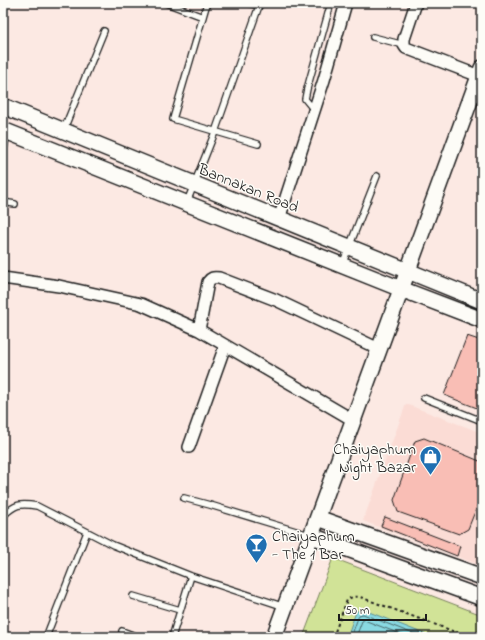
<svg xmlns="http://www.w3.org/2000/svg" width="485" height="640" font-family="'Indie Flower',sans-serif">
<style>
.built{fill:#fbdcd5}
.green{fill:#d1e397;stroke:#76805a}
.water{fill:#89dae2;stroke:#5d8e93}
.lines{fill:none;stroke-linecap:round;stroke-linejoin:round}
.shore{stroke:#48686b;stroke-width:1}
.building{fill:#f9beb5;stroke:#1c1c1c}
.lane-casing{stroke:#1c1c1c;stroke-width:8}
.street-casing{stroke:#1c1c1c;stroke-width:14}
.secondary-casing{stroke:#1c1c1c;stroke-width:18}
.path{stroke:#1c1c1c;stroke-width:2;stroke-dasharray:3 3;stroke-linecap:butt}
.lane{stroke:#fdfcf7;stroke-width:5.5}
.street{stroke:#fdfcf7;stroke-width:11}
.secondary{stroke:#fdfcf7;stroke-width:15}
.labels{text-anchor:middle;stroke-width:3;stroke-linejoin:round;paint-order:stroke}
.street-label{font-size:16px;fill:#1c1c1c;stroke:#fdfcf7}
.poi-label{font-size:16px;fill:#1c1c1c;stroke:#fdfcf7;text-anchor:end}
</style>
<rect width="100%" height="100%" fill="#fce9e3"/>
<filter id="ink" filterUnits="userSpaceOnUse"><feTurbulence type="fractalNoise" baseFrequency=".025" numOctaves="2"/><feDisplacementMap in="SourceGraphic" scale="8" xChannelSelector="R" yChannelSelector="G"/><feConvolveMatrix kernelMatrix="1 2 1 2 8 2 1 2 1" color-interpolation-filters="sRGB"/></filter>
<g filter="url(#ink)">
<path class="built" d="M406,404L482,433V566L363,521Z"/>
<path class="green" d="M333,558L482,615V637H303Z"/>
<path class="water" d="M359,610H364L432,637H347L356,612Z"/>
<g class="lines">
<path class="shore" d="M351,637L359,615L363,614L421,637
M356,637L362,621L364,620L408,637"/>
</g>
<path class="building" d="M467,336L482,341V410L444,395Z
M424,438L482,462V494L468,529L459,534L398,512L394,500L415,441Z
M385,517L460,546L457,556L381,526Z"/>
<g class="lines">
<defs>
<path id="lane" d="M166,3L203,17
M207,3L173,119L258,144
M249,3L259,6
M373,37L404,45
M314,110L305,99L307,89L331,3
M64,129L104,31
M3,154L7,132
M3,202L15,204
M187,202L215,132L260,3
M342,265L377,176
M424,398L482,421
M184,498L210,505L309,535
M3,516C15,504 20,503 37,506L113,545L191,576L285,607
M133,596L180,610
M122,631L138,637
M46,637L87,532
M172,637L191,576"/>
<path id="street" d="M416,3L404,39V45L406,48L479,76
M279,219L324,80L346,3
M3,278L59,286L141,304L199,330L353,420
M199,330L208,282C211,278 213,277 219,278L276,300L379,349
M189,447L225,346"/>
<path id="secondary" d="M3,106L408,271L482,301
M3,130L401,289L482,320
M318,518L482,577
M312,536L482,598
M274,637L482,68"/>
</defs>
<use href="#lane" class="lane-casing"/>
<use href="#street" class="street-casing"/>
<use href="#secondary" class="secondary-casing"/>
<path class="path" d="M333,637L347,600C351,597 355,596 360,597L469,637"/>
<use href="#lane" class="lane"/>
<use href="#street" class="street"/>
<use href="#secondary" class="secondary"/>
</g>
</g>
<defs>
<symbol id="shop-pin" viewBox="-11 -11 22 30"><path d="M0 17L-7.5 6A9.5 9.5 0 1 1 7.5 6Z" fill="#1f6fb2" stroke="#fdfcf7"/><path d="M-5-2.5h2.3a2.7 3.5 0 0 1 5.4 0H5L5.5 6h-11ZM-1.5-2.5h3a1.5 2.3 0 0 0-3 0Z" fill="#fff"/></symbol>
<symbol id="bar-pin" viewBox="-11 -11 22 30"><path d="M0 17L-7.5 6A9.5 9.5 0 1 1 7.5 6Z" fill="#1f6fb2" stroke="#fdfcf7"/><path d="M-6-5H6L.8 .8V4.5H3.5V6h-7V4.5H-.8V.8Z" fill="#fff"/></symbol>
</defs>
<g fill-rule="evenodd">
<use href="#shop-pin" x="418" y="444" width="25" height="34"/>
<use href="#bar-pin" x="244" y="532" width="25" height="34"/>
</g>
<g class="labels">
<g class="street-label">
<text transform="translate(249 187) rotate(22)" y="6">Bannakan Road</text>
</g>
<g class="poi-label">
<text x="416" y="454">Chaiyaphum<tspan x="416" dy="18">Night Bazar</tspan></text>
<text x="272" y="541" text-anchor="start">Chaiyaphum<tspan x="272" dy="18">- The 1 Bar</tspan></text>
</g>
</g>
<rect width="485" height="640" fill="none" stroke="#fdfcf7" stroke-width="16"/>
<rect x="8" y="8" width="469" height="624" fill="none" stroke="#1c1c1c" stroke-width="1.5" filter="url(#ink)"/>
<path d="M339 614v6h87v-6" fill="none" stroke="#1c1c1c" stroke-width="2"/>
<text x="345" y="614" font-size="12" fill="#1c1c1c" stroke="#fdfcf7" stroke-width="3" paint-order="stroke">50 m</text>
</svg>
